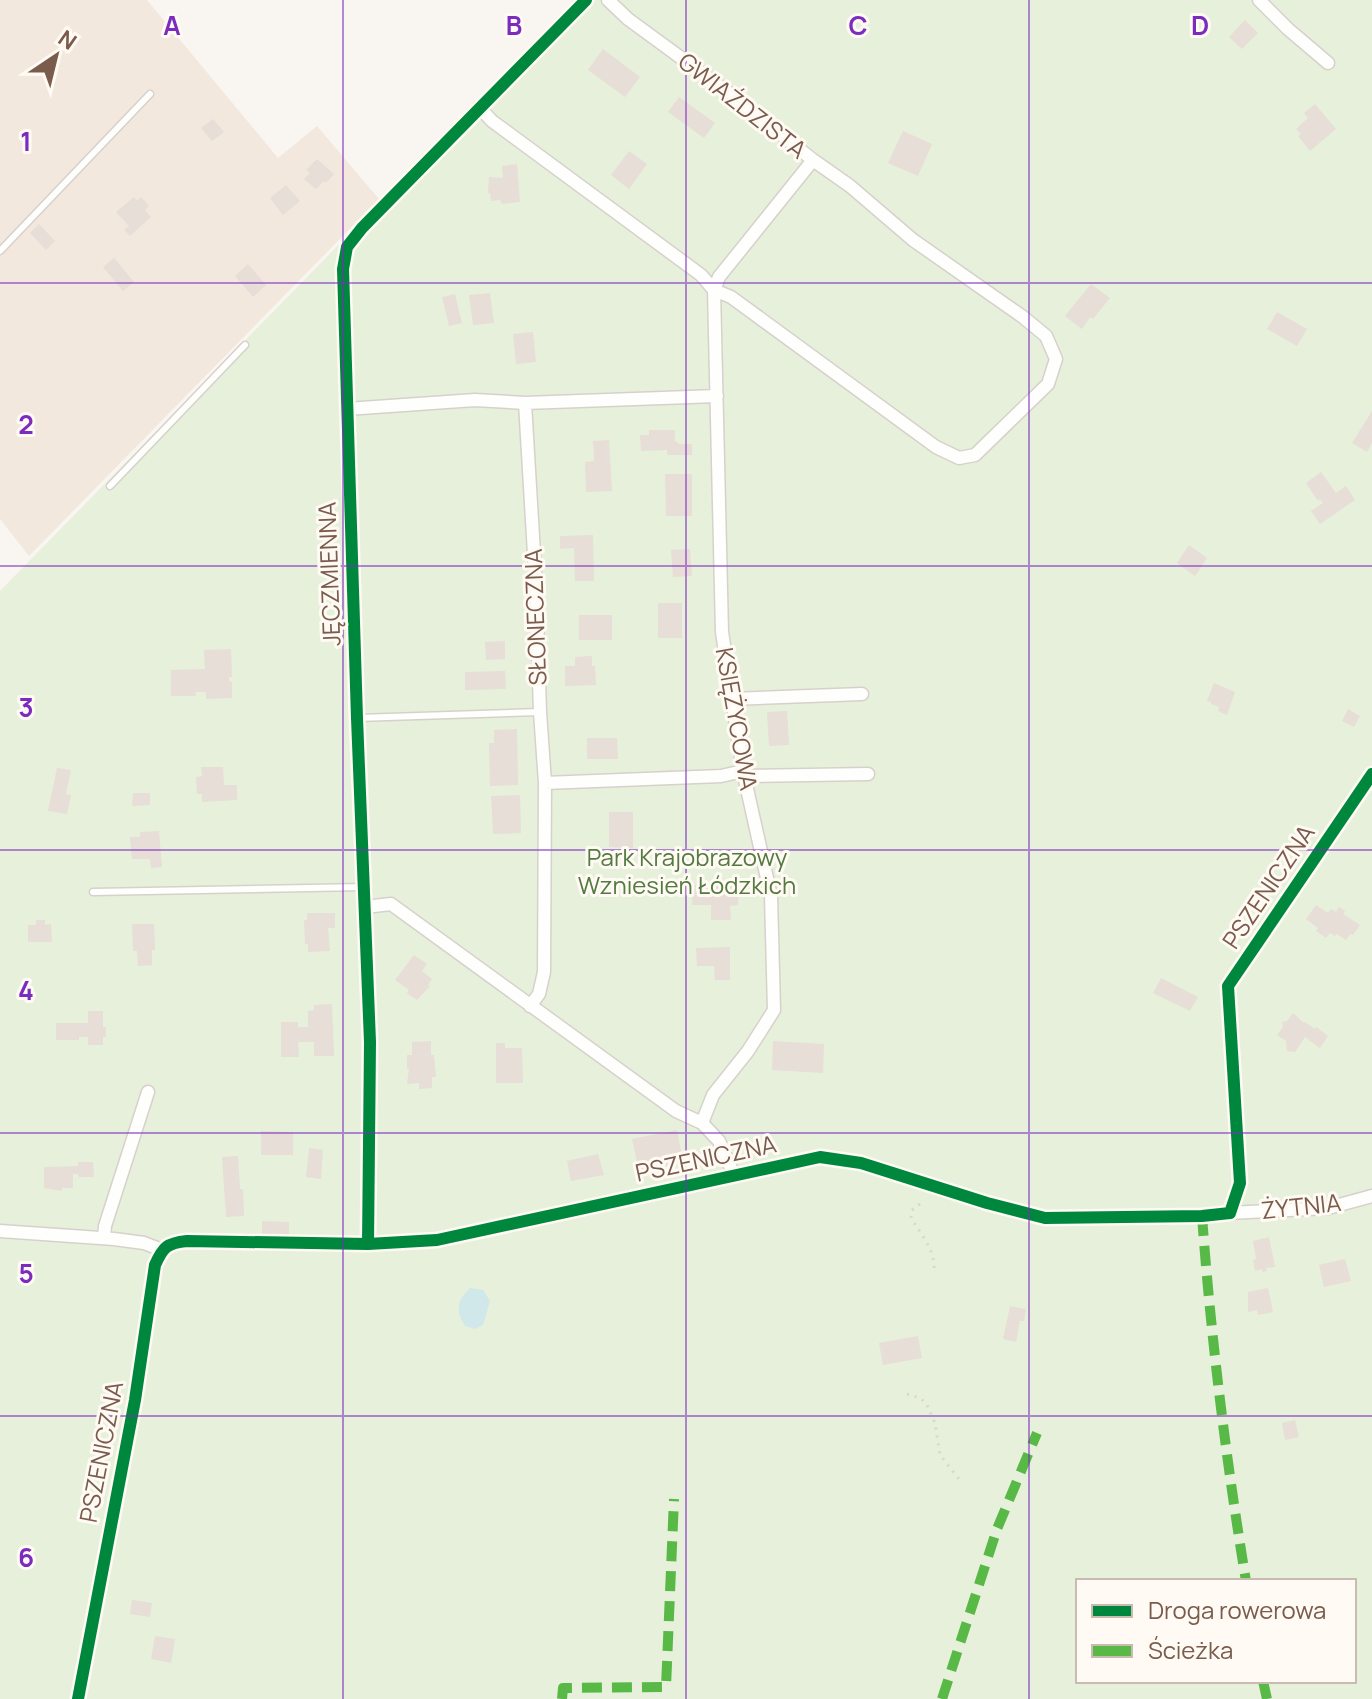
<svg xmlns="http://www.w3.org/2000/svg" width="1372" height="1699" font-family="Manrope,sans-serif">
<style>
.residential{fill:#f2e8de}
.green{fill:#e7f0db;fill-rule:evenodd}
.water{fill:#d0e8ea}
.building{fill:#e6ded7}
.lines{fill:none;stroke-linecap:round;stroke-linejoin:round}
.lane-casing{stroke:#d7d1cb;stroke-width:9}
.street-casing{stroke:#d7d1cb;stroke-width:15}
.path{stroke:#dcd5d0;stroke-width:3;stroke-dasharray:2 6;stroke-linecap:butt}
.lane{stroke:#fefefd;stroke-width:6}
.street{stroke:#fefefd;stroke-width:12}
.quiet{stroke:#58b947;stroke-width:10;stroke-dasharray:20 10;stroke-linecap:butt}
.cycleway-casing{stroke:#fffaf3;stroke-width:17}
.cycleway{stroke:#00873e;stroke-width:12}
.grid{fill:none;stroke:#7b2cbf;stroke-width:2;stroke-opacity:0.55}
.labels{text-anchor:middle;stroke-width:6;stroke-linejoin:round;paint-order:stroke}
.street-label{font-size:24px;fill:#7a5c4d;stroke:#fffaf3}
.park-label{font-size:24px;fill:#537a41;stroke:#fffaf3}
.grid-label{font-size:26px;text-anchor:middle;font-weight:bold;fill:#7b2cbf;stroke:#fffaf3;stroke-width:6;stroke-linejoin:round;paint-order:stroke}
</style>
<rect width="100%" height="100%" fill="#f9f5f0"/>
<path class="residential" d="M0,0H147L278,158L317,126L379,199L29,556L0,519Z"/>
<path class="green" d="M575,0H1372V1699H0V591L494,86ZM1078,1581H1354V1681H1078Z"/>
<path class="water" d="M470,1288L483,1290L490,1301L483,1325L475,1329L465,1326C455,1310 457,1301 470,1288Z"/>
<path class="building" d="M1245,20L1258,33L1242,49L1229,37Z
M603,49L640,77L625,97L588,70Z
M679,97L715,123L704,138L668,112Z
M1315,104L1336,129L1310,151L1298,136L1301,134L1296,129L1308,118L1304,113Z
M213,119L224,132L212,141L201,128Z
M903,131L932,144L918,176L888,163Z
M629,151L647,164L629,189L611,175Z
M317,159L334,174L326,183L324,181L316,189L304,179L310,173L306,170Z
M517,164L520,202L502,204L500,200L491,201L490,193H488L489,177L503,178L502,166Z
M286,185L300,201L283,215L270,198Z
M134,197L137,201L141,197L149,206L145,210L151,217L130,236L124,230L129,226L116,212Z
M39,224L55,241L46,250L30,233Z
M114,258L134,282L123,291L103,267Z
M248,264L266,285L253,297L235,276Z
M1091,284L1110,298L1093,319L1090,317L1082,329L1065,316Z
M490,293L494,323L473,325L469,295Z
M455,294L462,323L449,326L442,297Z
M1277,312L1307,329L1297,346L1267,329Z
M533,332L536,362L516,364L513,334Z
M1372,411V443L1367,452L1352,443Z
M649,430H675V442H678V444H692V455H667V450L641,451L640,435H649Z
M609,440L612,491L586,492L585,462L594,461L593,441Z
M1321,472L1336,493L1346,486L1355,500L1320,524L1311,511L1323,503L1320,499L1318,501L1306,483Z
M665,474H692V516H666Z
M593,535L594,581H575L574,548L560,549V536Z
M1189,545L1207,558L1195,576L1177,563Z
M690,549L692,576L673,577L671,550Z
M658,603H682V638H658Z
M579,615H612V640H579Z
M505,641V659L486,660L485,642Z
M231,649L232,677H229V681L232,682V698L206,699V692H195L196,696H171V670L205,669L204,650Z
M592,656V666H595L596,685L565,686V666H575V657Z
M505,671L506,689L465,690V672Z
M1214,683L1235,692L1227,715L1218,711L1219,707L1211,704V702L1207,701Z
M1348,709L1360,716L1354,727L1342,721Z
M787,711L789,745L769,746L767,712Z
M517,729L518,785L490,786L489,743H494V730Z
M587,738H617L618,759H587Z
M201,767H223L224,785H237V800L202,802V794H197L196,777L202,776Z
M57,768L71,770L66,794L71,795L67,814L48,811Z
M133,793H150V805L132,806Z
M520,795L521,833L493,834L491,796Z
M609,812H633V848L609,847Z
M159,831L162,867L151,868L150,859H132L130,837H140V832Z
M693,885H739L738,905L730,906L731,920H711V905H692Z
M1316,905L1328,913L1331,909L1336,912L1339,907L1345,911L1343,914L1360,925L1353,935L1350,934L1346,940L1337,934L1335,936L1330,933L1326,938L1316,931L1318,928L1306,919Z
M307,913H335V928H328L330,951L308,952V944H305L304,920H307Z
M36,920H45V925L51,924L52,942H28V925H36Z
M132,924H154L155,950H152V965L138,966L137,951H133Z
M730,947V980H715L714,966H697L696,948Z
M414,955L427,964L422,971L432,979L428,985L430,986L417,1000L407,993L409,990L395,980Z
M1161,978L1198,997L1190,1011L1153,993Z
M332,1004L334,1056H314V1042H298L299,1057H281V1022H298V1027H308V1011L314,1010V1005Z
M88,1011H103V1027H106V1037H103V1045H88V1037H79V1040H56V1023H88Z
M1293,1013L1304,1023L1305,1022L1315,1029L1316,1027L1328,1036L1320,1048L1305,1037L1295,1052L1287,1051L1286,1041L1277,1035L1283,1027L1282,1022L1287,1021Z
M431,1041V1055H434L436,1077H432V1088L419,1089V1083L407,1084L409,1068L407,1069V1055H412V1042Z
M773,1041L824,1044L823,1073L772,1070Z
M496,1043H505V1048H522L523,1083H496Z
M677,1130L683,1162L639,1171L632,1139Z
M261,1131L293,1132V1155H261Z
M309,1148L323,1150L321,1179L306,1177Z
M598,1154L604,1175L571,1181L567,1161Z
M238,1156L240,1189H243L244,1216L226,1217L222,1157Z
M78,1162H93L94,1177H79L78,1174H73V1188H62V1191L44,1188V1167L78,1166Z
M262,1221L289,1222V1235L262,1234Z
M1269,1237L1275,1267L1266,1268L1267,1271L1263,1272L1262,1269L1255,1271L1253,1260L1256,1259L1253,1241Z
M1345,1259L1351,1281L1324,1287L1319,1265Z
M1268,1288L1273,1312L1258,1315L1257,1310L1248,1312V1292Z
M1010,1306L1026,1309L1024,1321H1020L1016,1342L1003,1339Z
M918,1336L922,1358L883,1365L879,1343Z
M1295,1420L1299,1437L1285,1440L1282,1423Z
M132,1600L152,1603L150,1617L130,1614Z
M155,1636L175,1639L171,1663L151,1659Z"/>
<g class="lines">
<defs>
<path id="lane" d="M0,251L150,94
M110,486L245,345
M357,718L540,712
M93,892L364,887"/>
<path id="street" d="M1259,0L1288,29L1328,63
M479,107L492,121L701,275L714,290L731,297L936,447L959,458L975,455L1048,384L1056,359L1046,336L1023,317L913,240L850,186L813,160L729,93L628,19L608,0
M525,403L536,587L540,712L545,783L544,972L539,994L530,1006
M347,409L475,400L525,403L717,396
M732,699L862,694
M744,776L868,774
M545,783L721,776L743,771
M365,907L391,904L676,1111L702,1123
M734,1175L719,1141L702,1123L713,1095L748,1051L774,1010L771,896L743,771L722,632L714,290L719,277L813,160
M1230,1213L1328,1208L1372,1196
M0,1231L114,1239L144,1243L162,1250
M104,1238L105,1226L148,1092
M368,1244L370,1042L357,718L343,269L347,247L362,228L586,0
M78,1699L135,1400L155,1265C163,1247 167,1243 187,1241L368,1244L437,1240L820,1157L861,1163L987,1203L1045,1218L1202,1216L1230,1213L1240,1183L1228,986L1372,774"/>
</defs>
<use href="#lane" class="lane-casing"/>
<use href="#street" class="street-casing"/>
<path class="path" d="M920,1204L912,1210L911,1218C922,1236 936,1250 934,1273
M907,1394L920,1398L926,1403L935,1423L940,1455L962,1483"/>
<use href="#lane" class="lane"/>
<use href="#street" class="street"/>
<path class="quiet" d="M1202,1216C1211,1338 1226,1460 1246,1581
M1263,1681L1267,1699
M562,1699L563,1688L666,1687L674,1499
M942,1699L997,1529L1037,1433"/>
<defs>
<path id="cycleway" d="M368,1244L370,1042L357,718L343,269L347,247L362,228L586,0
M78,1699L135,1400L155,1265C163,1247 167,1243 187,1241L368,1244L437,1240L820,1157L861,1163L987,1203L1045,1218L1202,1216L1230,1213L1240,1183L1228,986L1372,774"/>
</defs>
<use href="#cycleway" class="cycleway-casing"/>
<use href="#cycleway" class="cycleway"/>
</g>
<path class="grid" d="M343,0V1699M686,0V1699M1029,0V1699M0,283H1372M0,566H1372M0,850H1372M0,1133H1372M0,1416H1372"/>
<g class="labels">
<g class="street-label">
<text transform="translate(742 106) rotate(38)" y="8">GWIAŹDZISTA</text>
<text transform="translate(330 574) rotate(-92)" y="8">JĘCZMIENNA</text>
<text transform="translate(536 617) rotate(-92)" y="8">SŁONECZNA</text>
<text transform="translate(736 719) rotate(80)" y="8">KSIĘŻYCOWA</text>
<text transform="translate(1269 887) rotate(-56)" y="8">PSZENICZNA</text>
<text transform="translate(706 1159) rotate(-12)" y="8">PSZENICZNA</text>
<text transform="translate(1301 1207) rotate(-6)" y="8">ŻYTNIA</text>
<text transform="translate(102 1452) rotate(-79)" y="8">PSZENICZNA</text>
</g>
<g class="park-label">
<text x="687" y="866">Park Krajobrazowy<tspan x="687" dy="28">Wzniesień Łódzkich</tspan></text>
</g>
</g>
<g class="grid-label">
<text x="172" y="35">A</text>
<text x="514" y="35">B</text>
<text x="858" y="35">C</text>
<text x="1200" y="35">D</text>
<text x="26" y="151">1</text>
<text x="26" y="434">2</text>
<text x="26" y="717">3</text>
<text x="26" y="1000">4</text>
<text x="26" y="1283">5</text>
<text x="26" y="1567">6</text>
</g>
<rect x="1076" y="1579" width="280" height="104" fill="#fffaf3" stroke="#cabbb1" stroke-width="2"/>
<rect x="1092" y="1605" width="40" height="12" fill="#00873e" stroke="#cabbb1" stroke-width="2"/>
<text x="1148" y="1619" font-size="24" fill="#7a5c4d">Droga rowerowa</text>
<rect x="1092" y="1645" width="40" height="12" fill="#58b947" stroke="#cabbb1" stroke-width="2"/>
<text x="1148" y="1659" font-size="24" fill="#7a5c4d">Ścieżka</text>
<g transform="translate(56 56) rotate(35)" stroke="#fffaf3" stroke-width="6" paint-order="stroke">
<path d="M0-6L14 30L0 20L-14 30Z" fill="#7a5c4d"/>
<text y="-12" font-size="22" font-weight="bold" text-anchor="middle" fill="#7a5c4d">N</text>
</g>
</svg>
